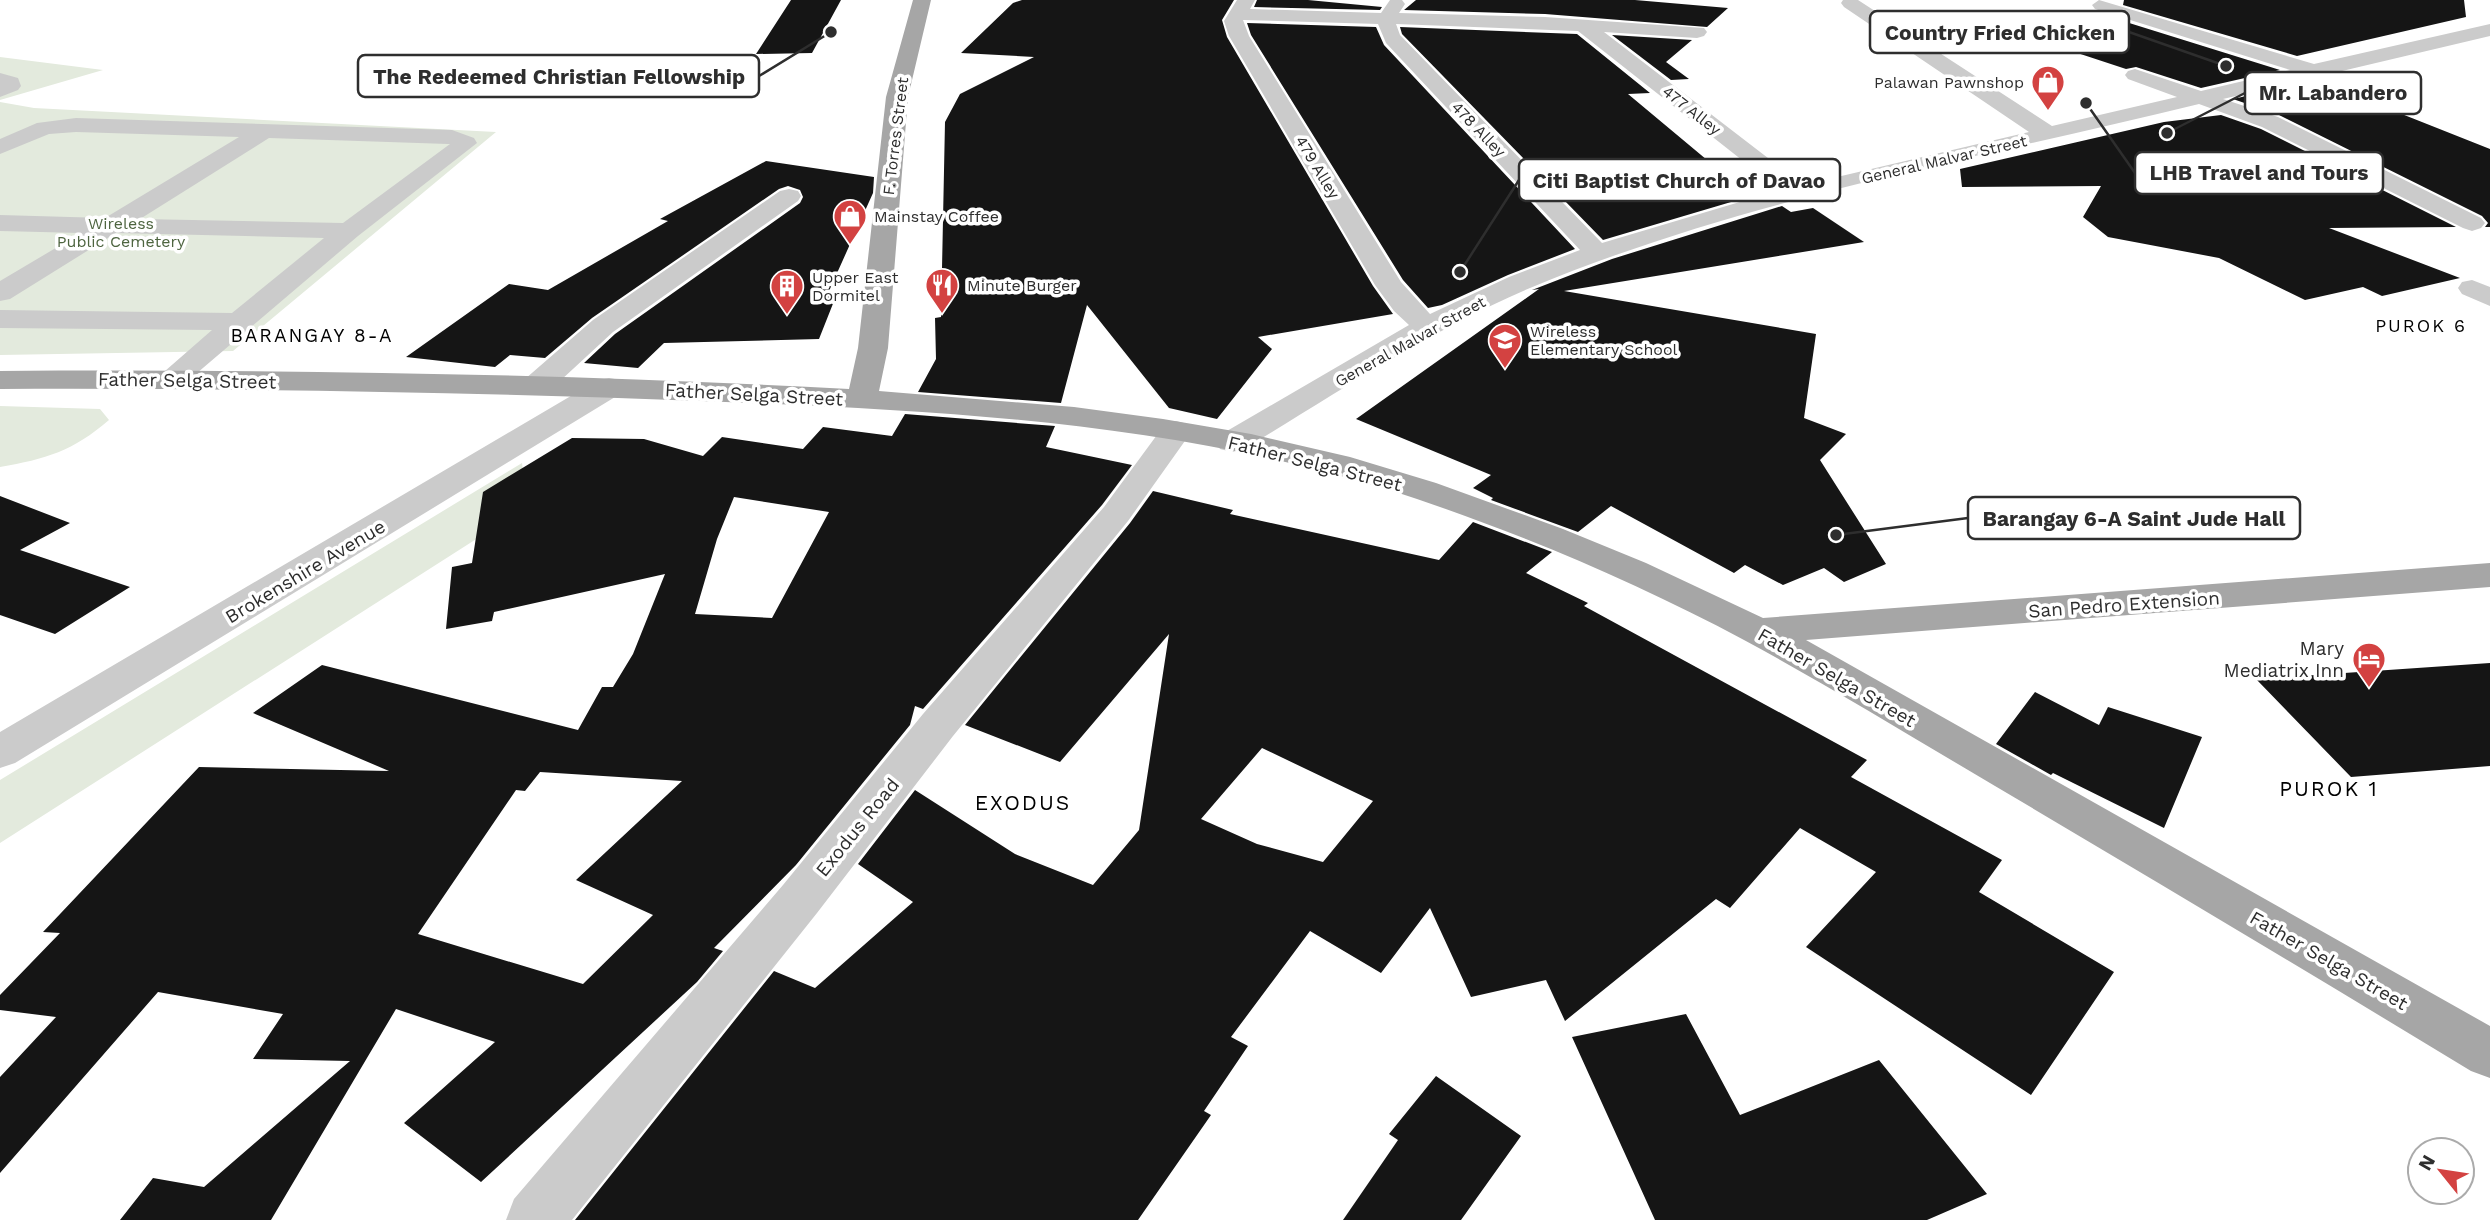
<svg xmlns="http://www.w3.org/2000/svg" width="2490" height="1220" font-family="'Work Sans',sans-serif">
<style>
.green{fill:#e3eadd}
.building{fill:#151515;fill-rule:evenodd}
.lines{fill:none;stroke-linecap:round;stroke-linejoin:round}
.minor{fill:#cbcbcb;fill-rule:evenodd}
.major{fill:#a6a6a6;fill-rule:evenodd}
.labels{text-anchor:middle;stroke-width:7;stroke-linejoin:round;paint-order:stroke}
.far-poi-label{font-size:16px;fill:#2e2e2e;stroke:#fff;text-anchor:start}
.far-street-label{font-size:16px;fill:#2e2e2e;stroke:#fff}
.far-park-label{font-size:16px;fill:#4e6540;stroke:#fff}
.far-neighbourhood-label{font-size:18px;letter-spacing:2px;fill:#000;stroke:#fff}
.far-quarter-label{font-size:19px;letter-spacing:2px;fill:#000;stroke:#fff}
.street-label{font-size:19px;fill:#2e2e2e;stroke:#fff}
.poi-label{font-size:19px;fill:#2e2e2e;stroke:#fff;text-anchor:end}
.neighbourhood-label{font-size:21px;letter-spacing:2px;fill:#000;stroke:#fff}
.leader{fill:none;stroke:#2e2e2e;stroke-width:2.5}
.callout-dot{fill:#2e2e2e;stroke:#fff;stroke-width:2.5}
.callout{fill:#fff;stroke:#2e2e2e;stroke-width:2.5}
.callout-label{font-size:21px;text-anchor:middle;font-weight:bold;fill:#2e2e2e}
</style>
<rect width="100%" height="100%" fill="#fff"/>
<path class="green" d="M0,57L103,70L0,100Z
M0,102L34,108L496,132L233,351L0,355Z
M0,406L100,409L109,420C73,451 46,459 0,467Z
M522,463L528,506L0,843V780Z"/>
<path class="building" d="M791,0H841L812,53L756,54Z
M1022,0H1234L1222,20L1227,37L1373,286L1393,314L1258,337L1272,349L1217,419L1169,408L1087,305L1061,403L918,392L936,359L935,318L941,317L945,122L960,94L1034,57L961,53L1013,3Z
M1257,0H1308L1382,7L1380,10L1254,7Z
M1416,0H1635L1728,8L1707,27L1545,14L1404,10Z
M2124,0H2464L2466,17L2297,56L2123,5Z
M2126,22L2280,70L2201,88L2136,67L2126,69L2041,41Z
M1247,23L1376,27L1384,45L1575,249L1508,275L1442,305L1428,308L1403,280L1251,35Z
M1400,27L1577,34L1650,93L1628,94L1725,175L1758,194L1603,240L1402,34Z
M1612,35L1692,40L1666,62L1689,79L1671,80Z
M2316,80L2490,149V227H2485L2488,223L2482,216L2279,115L2233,99Z
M2221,115L2261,129L2456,227L2329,228L2460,278L2382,296L2363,287L2305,300L2219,258L2108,237L2083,217L2101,186L1962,187L1960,169L2164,122Z
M766,161L874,177L873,193L829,291H838L819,339L664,343L638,368L584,363L615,334L800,203L803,197L800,190L788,186L779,189L592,318L545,358L510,355L495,367L406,357L509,284L548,290L668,221L660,219Z
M1782,206L1791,212L1813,208L1864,242L1564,291L1816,334L1804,418L1846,434L1820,460L1886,564L1844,582L1824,568L1783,585L1745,565L1734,573L1611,506L1578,532L1491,500L1493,498L1473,488L1491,475L1356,419L1539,289L1532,290L1612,259Z
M905,414L1055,426L1046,447L1132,465L1102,505L923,709L915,706L910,725L796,865L714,948L723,951L697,982L481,1182L404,1123L495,1042L396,1009L271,1220H120L153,1178L204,1187L350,1061L253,1059L283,1014L158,992L0,1173V1077L56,1017L0,1010V995L60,933L43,932L199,767L389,771L253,713L322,665L578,730L602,687H613L633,654L665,574L494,612L492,621L446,629L452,567L472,563L483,492L572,438L644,439L703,456L722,437L803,449L823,427L892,436ZM734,497L829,512L772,618L695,614L717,539ZM540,772L682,781L576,880L653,915L583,984L418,934L516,790L525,791Z
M1153,491L1233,510L1230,514L1439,560L1473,522L1552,552L1526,573L1588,603L1584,606L1867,760L1851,777L2002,860L1979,892L2114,972L2031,1095L1806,947L1876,872L1800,828L1730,908L1716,899L1565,1021L1546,980L1471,997L1430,908L1381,973L1310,931L1231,1037L1248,1046L1204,1111L1211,1115L1138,1220H575L774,971L815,988L913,902L858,864L915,790L1015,854L1093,885L1139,830L1169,634L1060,762L965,725L1130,523ZM1262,748L1373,801L1323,862L1257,844L1201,819Z
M0,496L70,523L20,550L130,587L55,634L0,615Z
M2490,663V766L2351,777L2256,679Z
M2035,692L2099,725L2108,707L2202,737L2164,828L2053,773L2051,775L1996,744Z
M1686,1014L1740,1115L1879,1060L1987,1194L1927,1220H1655L1572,1037Z
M1436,1076L1521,1136L1461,1220H1343L1398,1140L1389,1134Z"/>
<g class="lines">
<path class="minor" d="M1237,0H1255L1250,9L1381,13L1390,0H1402L1405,4L1399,13L1545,17L1704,28L1707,32L1704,36L1697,38L1604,32L1803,185L2029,132L1844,7L1841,3L1843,0H1858L2052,126L2177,97L2128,79L2125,75L2128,71L2135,69L2201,91L2290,70L2095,9L2092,5L2099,0L2314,64L2490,24V36L2223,99L2278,117L2481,218L2485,223L2481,228L2472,231L2463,228L2262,127L2199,104C1975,159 1743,199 1530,288C1429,331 1337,393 1244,449L1232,452L1220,449L1216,442L1220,435L1409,325L1394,311L1375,285L1229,36L1224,21ZM1243,20L1378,24L1386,43L1580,250L1509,277L1430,314L1401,282L1249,36ZM1396,24L1578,31L1780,190L1602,243L1400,35Z
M0,73L18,78L21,86L18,90L0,97Z
M76,118L452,130L474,138L477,143L358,236L183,385L172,387L161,385L157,378L212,330L0,328V310L232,313L324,238L116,233L10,299L0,301V281L81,233L0,231V215L105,218L239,137L76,132L49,134L0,154V139L37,123ZM269,138L448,144H450L343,223L140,219Z
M789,189L798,191L801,196L798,201L613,332L547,393L536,395L525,393L521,386L525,379L593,320L780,191Z
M2472,280L2490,287V306L2462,294L2458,288L2462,282Z
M609,378L620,380L625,387L620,394L15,763L0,768V732L598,380Z
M1176,421L1187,424L1192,431L1128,521L953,736L817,913L572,1220H506L514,1199L783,885L923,714L1104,507L1165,424Z"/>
<path class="major" d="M913,0H931L908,97L888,348L879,391L1074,407L1163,419L1251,434L1350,457L1436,483L1563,529L1646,563L1763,618L2490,563V587L1806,640L2490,1026V1078L2471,1071C2313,975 2154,880 1995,786C1912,737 1829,686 1744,640C1639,584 1529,537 1417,499C1187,422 941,410 700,401C467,392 233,388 0,389V371C283,369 566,374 849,389L858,348L886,97Z"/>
</g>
<defs>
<symbol id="shop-pin" viewBox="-11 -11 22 30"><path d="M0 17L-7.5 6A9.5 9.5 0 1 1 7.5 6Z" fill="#d34241" stroke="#fff"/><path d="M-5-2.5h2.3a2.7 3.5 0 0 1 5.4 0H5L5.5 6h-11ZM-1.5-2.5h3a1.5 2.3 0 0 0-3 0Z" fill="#fff"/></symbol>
<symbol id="restaurant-pin" viewBox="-11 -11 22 30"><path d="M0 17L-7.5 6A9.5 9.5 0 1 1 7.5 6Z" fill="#d34241" stroke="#fff"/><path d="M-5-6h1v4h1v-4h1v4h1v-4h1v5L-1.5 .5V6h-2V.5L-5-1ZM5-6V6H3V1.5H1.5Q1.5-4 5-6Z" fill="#fff"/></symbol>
<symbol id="building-pin" viewBox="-11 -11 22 30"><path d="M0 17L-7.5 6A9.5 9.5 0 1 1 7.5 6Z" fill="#d34241" stroke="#fff"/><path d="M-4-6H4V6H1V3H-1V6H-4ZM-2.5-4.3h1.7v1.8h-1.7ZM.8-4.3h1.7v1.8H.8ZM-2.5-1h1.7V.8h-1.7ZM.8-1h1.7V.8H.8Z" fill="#fff"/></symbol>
<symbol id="school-pin" viewBox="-11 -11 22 30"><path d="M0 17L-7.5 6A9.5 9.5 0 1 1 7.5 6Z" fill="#d34241" stroke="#fff"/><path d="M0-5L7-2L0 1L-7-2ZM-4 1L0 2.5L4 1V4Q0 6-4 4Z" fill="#fff"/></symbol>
<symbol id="hotel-pin" viewBox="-11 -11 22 30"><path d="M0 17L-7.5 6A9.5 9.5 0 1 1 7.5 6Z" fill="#d34241" stroke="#fff"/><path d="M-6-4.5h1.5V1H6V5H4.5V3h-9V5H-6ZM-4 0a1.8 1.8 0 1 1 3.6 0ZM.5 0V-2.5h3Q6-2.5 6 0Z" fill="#fff"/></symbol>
</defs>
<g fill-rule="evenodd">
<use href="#shop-pin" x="2029" y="63" width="38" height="52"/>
<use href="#shop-pin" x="831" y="197" width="38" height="52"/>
<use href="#restaurant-pin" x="923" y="266" width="38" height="52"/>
<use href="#building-pin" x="768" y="267" width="38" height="52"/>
<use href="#school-pin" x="1486" y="321" width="38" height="52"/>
<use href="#hotel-pin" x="2350" y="640" width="38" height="52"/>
</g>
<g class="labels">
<g class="far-poi-label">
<text x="2024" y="88" text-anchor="end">Palawan Pawnshop</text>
<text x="874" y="222">Mainstay Coffee</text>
<text x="812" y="283">Upper East<tspan x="812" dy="18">Dormitel</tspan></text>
<text x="967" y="291">Minute Burger</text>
<text x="1530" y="337">Wireless<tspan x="1530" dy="18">Elementary School</tspan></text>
</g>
<g class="far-street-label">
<text transform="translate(1692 110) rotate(38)" y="6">477 Alley</text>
<text transform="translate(1479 129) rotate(46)" y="6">478 Alley</text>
<text transform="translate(895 136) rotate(-83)" y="6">F. Torres Street</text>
<text transform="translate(1944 159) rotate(-13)" y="6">General Malvar Street</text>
<text transform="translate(1318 167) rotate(59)" y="6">479 Alley</text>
<text transform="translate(1410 341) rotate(-29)" y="6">General Malvar Street</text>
</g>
<g class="far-park-label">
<text x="121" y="229">Wireless<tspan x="121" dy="18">Public Cemetery</tspan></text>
</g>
<g class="far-neighbourhood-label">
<text x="2421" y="332">PUROK 6</text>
</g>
<g class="far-quarter-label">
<text x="312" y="342">BARANGAY 8-A</text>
</g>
<g class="street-label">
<text transform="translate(187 380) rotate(1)" y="7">Father Selga Street</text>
<text transform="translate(754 394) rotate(3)" y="7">Father Selga Street</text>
<text transform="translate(1315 463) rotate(14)" y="7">Father Selga Street</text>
<text transform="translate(305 571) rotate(-31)" y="7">Brokenshire Avenue</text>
<text transform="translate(2124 604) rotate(-4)" y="7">San Pedro Extension</text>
<text transform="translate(1837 677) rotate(30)" y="7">Father Selga Street</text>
<text transform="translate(857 827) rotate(-51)" y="7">Exodus Road</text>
<text transform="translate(2329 960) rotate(30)" y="7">Father Selga Street</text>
</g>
<g class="poi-label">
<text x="2344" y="655">Mary<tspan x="2344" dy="22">Mediatrix Inn</tspan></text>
</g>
<g class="neighbourhood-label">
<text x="2329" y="796">PUROK 1</text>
<text x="1023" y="810">EXODUS</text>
</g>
</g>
<path class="leader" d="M2226 66L2129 32M831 32L759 76M2167 133L2245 93M2086 103L2135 173M1460 272L1519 180M1836 535L1968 518"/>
<g class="callout-dot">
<circle cx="2226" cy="66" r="7"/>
<circle cx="831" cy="32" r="7"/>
<circle cx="2167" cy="133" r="7"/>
<circle cx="2086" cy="103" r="7"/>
<circle cx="1460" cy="272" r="7"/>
<circle cx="1836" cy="535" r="7"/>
</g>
<g class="callout">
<rect x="1870" y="11" width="259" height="42" rx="7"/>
<rect x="358" y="55" width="401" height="42" rx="7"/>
<rect x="2245" y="72" width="176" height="42" rx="7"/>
<rect x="2135" y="152" width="248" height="42" rx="7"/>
<rect x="1519" y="159" width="321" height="42" rx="7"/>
<rect x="1968" y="497" width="332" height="42" rx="7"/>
</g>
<g class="callout-label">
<text x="2000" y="40">Country Fried Chicken</text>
<text x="559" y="84">The Redeemed Christian Fellowship</text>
<text x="2333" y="100">Mr. Labandero</text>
<text x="2259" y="180">LHB Travel and Tours</text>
<text x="1679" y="188">Citi Baptist Church of Davao</text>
<text x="2134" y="526">Barangay 6-A Saint Jude Hall</text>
</g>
<g transform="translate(2441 1171) rotate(300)"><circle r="33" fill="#ffffff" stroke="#ababab" stroke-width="2"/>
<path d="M0-5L12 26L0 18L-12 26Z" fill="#d34241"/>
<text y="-10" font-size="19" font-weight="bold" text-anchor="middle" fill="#2e2e2e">N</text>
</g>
</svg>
